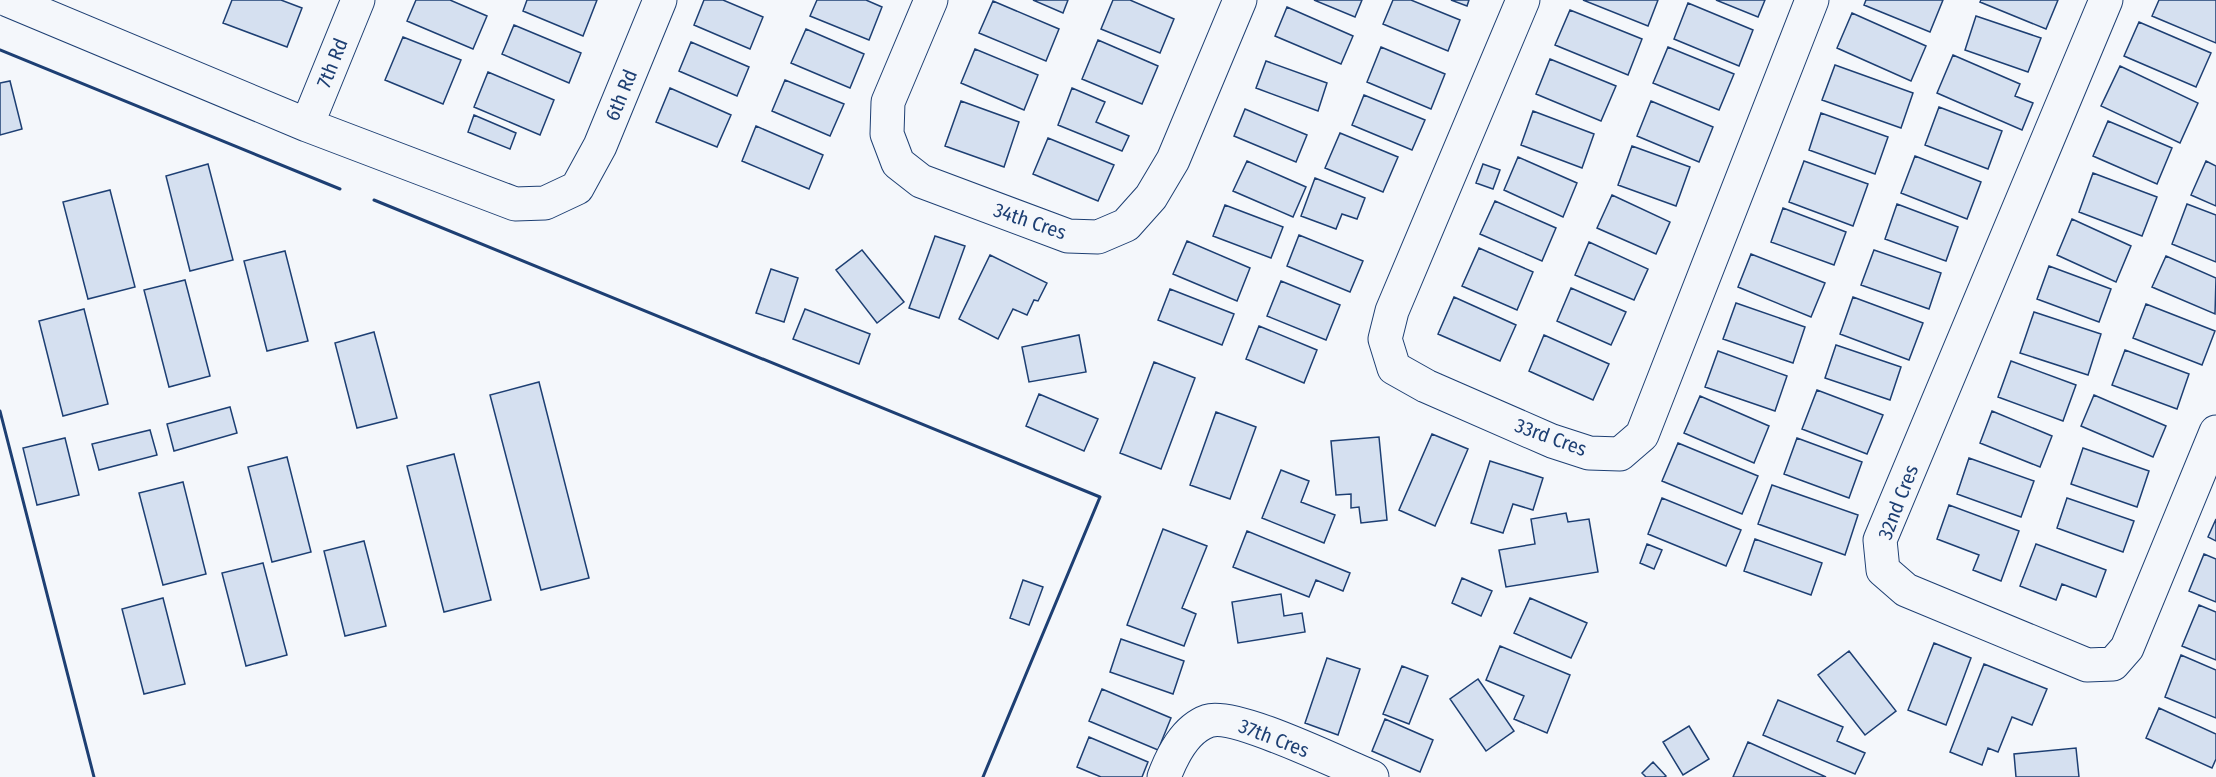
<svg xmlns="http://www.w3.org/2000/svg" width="2216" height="777" font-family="'Fira Sans Condensed',sans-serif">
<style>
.building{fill:#d5e0f0;stroke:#1d3f73;stroke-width:1.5}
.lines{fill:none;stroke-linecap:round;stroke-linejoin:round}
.minor-casing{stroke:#1d3f73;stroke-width:35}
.minor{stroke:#f4f7fb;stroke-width:33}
.wall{stroke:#1d3f73;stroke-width:3}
.labels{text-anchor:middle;stroke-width:4.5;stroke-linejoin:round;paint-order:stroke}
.street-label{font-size:20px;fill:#1d3f73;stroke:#f4f7fb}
</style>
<rect width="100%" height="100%" fill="#f4f7fb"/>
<path class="building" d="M232,0H281L302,8L287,47L223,23Z
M416,0H450L487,16L473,49L407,21Z
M527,0H597L583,36L523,11Z
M704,0H723L763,17L750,49L694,25Z
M817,0H866L882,7L869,40L810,16Z
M1033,0H1068L1063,13Z
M1113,0H1130L1174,19L1160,53L1101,29Z
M1314,0H1362L1355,17Z
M1393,0H1411L1460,20L1448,51L1383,24Z
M1451,0H1469L1467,6Z
M1583,0H1658L1648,26Z
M1716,0H1765L1758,17Z
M1866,0H1943L1930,32L1864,5Z
M1981,0H2058L2046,29L1980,2Z
M2159,0H2216V43L2152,16Z
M993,1L1059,29L1046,61L979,33Z
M1688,3L1753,30L1739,66L1674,39Z
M1287,7L1353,36L1341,64L1275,36Z
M1570,10L1642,39L1628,75L1555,45Z
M1852,13L1926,46L1911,81L1837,48Z
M1976,16L2041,38L2028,72L1965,50Z
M2139,22L2211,53L2196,87L2124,56Z
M514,25L581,53L569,83L502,54Z
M806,29L864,54L850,88L791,63Z
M403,37L461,60L443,104L385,80Z
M1098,40L1158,66L1142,104L1082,79Z
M691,42L749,67L737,96L679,71Z
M1381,47L1445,74L1431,109L1367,82Z
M1668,47L1734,74L1719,110L1653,83Z
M975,49L1038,75L1024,110L961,83Z
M1953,55L2020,84L2015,96L2033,103L2022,130L1937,93Z
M1550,59L1616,86L1601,121L1536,94Z
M1266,61L1327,83L1318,111L1256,88Z
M1835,65L1913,93L1901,128L1822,100Z
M2120,66L2198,103L2180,143L2101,106Z
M488,72L554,100L540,135L474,107Z
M785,80L844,104L830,136L772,111Z
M10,81L22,129L0,135V83Z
M670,88L731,115L717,147L656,122Z
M1072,88L1105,102L1096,122L1129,136L1122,151L1058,125Z
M1364,95L1425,120L1412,150L1352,125Z
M961,101L1019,122L1004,167L945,146Z
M1651,101L1713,127L1699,162L1637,136Z
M1939,107L2002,131L1988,169L1925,145Z
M1245,109L1307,135L1296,162L1234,136Z
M1533,111L1594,134L1582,168L1521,145Z
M1821,113L1888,137L1875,174L1809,150Z
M474,115L516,133L510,149L468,132Z
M2108,121L2172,148L2157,184L2093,156Z
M756,126L823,155L809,189L742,161Z
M1340,133L1398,157L1383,192L1325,168Z
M1048,138L1114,165L1098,201L1033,174Z
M1632,146L1690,167L1676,206L1618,185Z
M1915,156L1981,182L1967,219L1901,193Z
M1518,157L1577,183L1563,217L1504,190Z
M1247,161L1306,187L1293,217L1233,191Z
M1804,161L1868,184L1853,226L1789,202Z
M2206,161L2216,166V206L2191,195Z
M208,164L233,260L190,271L166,176Z
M1483,164L1500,170L1493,189L1476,183Z
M2093,173L2157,197L2142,236L2079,212Z
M1315,178L1365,198L1357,219L1342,214L1336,229L1301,216Z
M110,190L135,287L88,299L63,202Z
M1612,195L1670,222L1656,254L1597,228Z
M1495,201L1556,228L1542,261L1480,234Z
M1897,204L1958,227L1946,261L1885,239Z
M2187,204L2216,215V262L2172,244Z
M1225,205L1283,227L1271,258L1213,236Z
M1783,208L1846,232L1834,265L1771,242Z
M2072,219L2131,246L2116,282L2057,255Z
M1299,235L1363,261L1350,292L1287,266Z
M935,236L965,246L939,318L909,308Z
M1187,241L1250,268L1237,301L1173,274Z
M1589,242L1648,269L1634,300L1575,275Z
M1479,248L1533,272L1517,310L1462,286Z
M862,250L904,302L877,323L836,270Z
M1874,250L1941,273L1929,309L1861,285Z
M285,251L308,341L267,351L244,261Z
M1751,254L1825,283L1811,317L1738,287Z
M990,255L1047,283L1038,301L1034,300L1027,315L1013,309L998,339L959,319Z
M2166,256L2216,278L2215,314L2152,287Z
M2049,266L2111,289L2099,322L2037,299Z
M771,269L798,278L784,322L756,313Z
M185,280L210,376L169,387L144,290Z
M1281,281L1340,305L1326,340L1267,316Z
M1571,288L1626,312L1611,345L1557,321Z
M1170,289L1234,314L1222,345L1158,320Z
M1454,297L1516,325L1500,361L1438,334Z
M1853,297L1923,323L1909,360L1840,334Z
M1736,303L1805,327L1793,363L1723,339Z
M2146,304L2215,331L2202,365L2133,338Z
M84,309L108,404L63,416L39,321Z
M805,309L870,334L859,364L793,339Z
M2034,312L2101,334L2088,375L2020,353Z
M1259,326L1317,350L1304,383L1246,359Z
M374,332L397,418L357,428L335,343Z
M1079,335L1086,372L1029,382L1022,347Z
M1544,335L1609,364L1593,400L1529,371Z
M1836,345L1901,367L1890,400L1825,378Z
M2125,350L2189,374L2177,409L2112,385Z
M1718,351L1787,376L1775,411L1705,387Z
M2011,361L2076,385L2063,421L1998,397Z
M1154,362L1195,378L1161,469L1120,453Z
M539,382L589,578L541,590L490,395Z
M1817,390L1883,415L1867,454L1802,429Z
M1039,394L1098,419L1084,451L1026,426Z
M2094,395L2166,426L2153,457L2081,426Z
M1700,396L1769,426L1754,463L1684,433Z
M230,407L237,433L174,451L167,424Z
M1992,411L2052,436L2040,467L1980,443Z
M1216,412L1256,427L1230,499L1190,485Z
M150,430L157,455L99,470L92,444Z
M1432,434L1468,449L1435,526L1399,510Z
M1379,437L1387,520L1361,523L1359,507L1351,508V494L1336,495L1331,441Z
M65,438L79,495L37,505L23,448Z
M1797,438L1862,462L1849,498L1784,474Z
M1678,443L1758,476L1742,514L1662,481Z
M2083,448L2149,471L2137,507L2071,484Z
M454,454L491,600L444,612L407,466Z
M287,457L311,552L272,562L248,467Z
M1969,458L2034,481L2021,517L1957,494Z
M1490,461L1543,478L1533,510L1513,504L1503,533L1471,523Z
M1281,470L1309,481L1301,502L1335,515L1324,543L1262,518Z
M183,482L206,574L163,585L139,493Z
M1772,485L1858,515L1845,555L1758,524Z
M1662,498L1741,530L1726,566L1648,534Z
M2067,498L2134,521L2123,552L2057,528Z
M1949,505L2019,531L2001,581L1973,570L1979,555L1937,539Z
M1566,513L1568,522L1589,519L1598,572L1506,587L1499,550L1535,544L1531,519Z
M2216,519V541L2208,537Z
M1163,529L1207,546L1182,608L1196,614L1184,646L1127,625Z
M1247,531L1350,573L1343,591L1316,580L1309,597L1233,567Z
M1755,539L1822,563L1811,595L1744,571Z
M364,541L386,626L345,636L324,551Z
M1647,544L1662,550L1654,569L1640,563Z
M2036,544L2106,570L2096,597L2062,584L2056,600L2020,586Z
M2204,554L2216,559V602L2189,591Z
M263,563L287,655L246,666L222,573Z
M1462,578L1492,591L1481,616L1452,603Z
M1023,580L1043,587L1029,625L1010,618Z
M1281,594L1284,616L1302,613L1305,632L1238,643L1232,602Z
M163,598L185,684L144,694L122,609Z
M1530,598L1587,623L1571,658L1514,633Z
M2199,605L2216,612V660L2182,646Z
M1121,639L1184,661L1173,694L1110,672Z
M1934,643L1971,658L1946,725L1908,710Z
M1500,646L1570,675L1547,733L1514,719L1524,696L1486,680Z
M1849,651L1896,711L1865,735L1818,675Z
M2181,655L2216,670V718L2165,697Z
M1327,658L1360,669L1338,735L1305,723Z
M1984,664L2047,689L2032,725L2012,717L1998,752L1988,748L1982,765L1950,752Z
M1402,666L1428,676L1409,724L1383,714Z
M1478,679L1514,731L1486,751L1450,699Z
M1102,689L1171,718L1158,750L1089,721Z
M1778,700L1843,727L1837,741L1865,753L1855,774L1763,735Z
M2159,708L2216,734V759L2212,768L2146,738Z
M1385,719L1433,740L1420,772L1372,751Z
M1689,726L1709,759L1683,775L1663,742Z
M1089,737L1148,762L1142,777H1101L1077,767Z
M1748,742L1826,777H1733Z
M2076,748L2079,777H2016L2014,754Z
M1653,762L1666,776L1664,777H1646L1642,773Z"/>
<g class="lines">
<defs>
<path id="minor" d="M8,0L307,125L515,204L545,203L577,188L600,146L660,0
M931,0L888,102L887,134L898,163L921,181L1068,236L1098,237L1126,225L1151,197L1173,160L1240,0
M1523,0L1392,311L1385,339L1394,368L1426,386L1552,441L1589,453L1620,454L1642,435L1812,0
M2106,0L1880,540L1883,570L1906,590L2087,665L2113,664L2127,648L2216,432
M307,125L358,0
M1164,777C1172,756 1185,729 1208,721C1235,712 1342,765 1372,777"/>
</defs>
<use href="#minor" class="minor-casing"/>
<use href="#minor" class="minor"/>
<path class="wall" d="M0,50L340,189
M374,200L1100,497L983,777
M0,411L94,777"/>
</g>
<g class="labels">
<g class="street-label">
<text transform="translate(332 63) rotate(-68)" y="7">7th Rd</text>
<text transform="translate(621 95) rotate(-68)" y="7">6th Rd</text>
<text transform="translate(1030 221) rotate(19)" y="7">34th Cres</text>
<text transform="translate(1551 437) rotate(20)" y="7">33rd Cres</text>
<text transform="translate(1898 502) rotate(-69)" y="7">32nd Cres</text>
<text transform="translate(1274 738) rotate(21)" y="7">37th Cres</text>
</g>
</g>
</svg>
